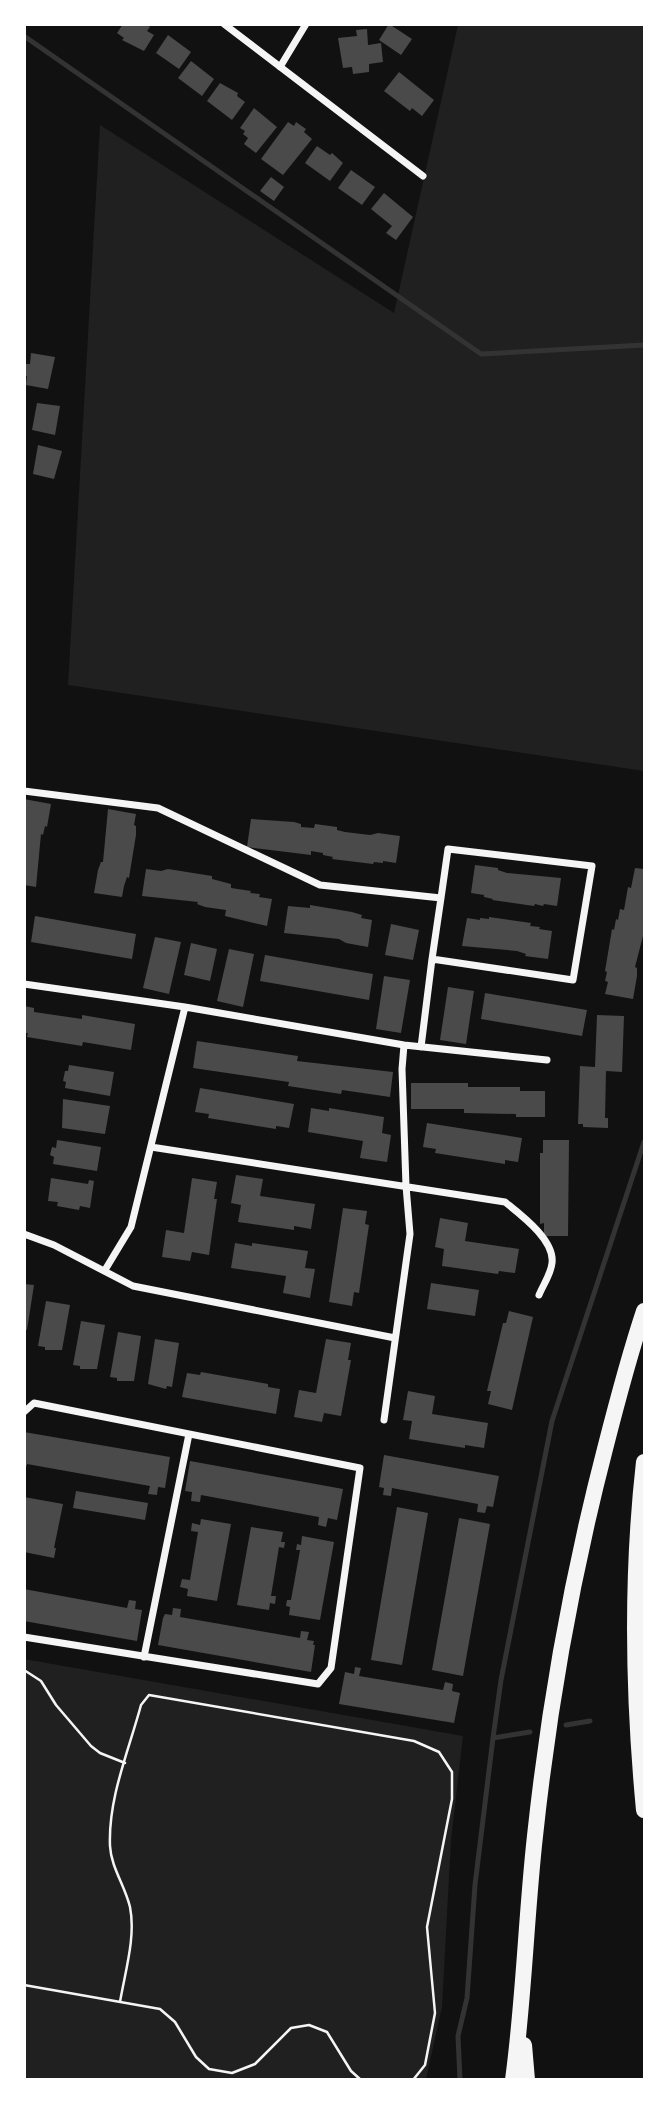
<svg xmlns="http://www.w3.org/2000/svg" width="669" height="2104" font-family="Mulish,sans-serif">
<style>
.green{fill:#202020}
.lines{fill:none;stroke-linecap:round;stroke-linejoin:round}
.stream{stroke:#333;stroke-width:5}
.building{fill:#4a4a4a}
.path{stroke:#f5f5f5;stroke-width:2.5}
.minor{stroke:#f5f5f5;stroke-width:7}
.motorway{stroke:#f5f5f5;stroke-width:16}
</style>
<rect width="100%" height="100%" fill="#111"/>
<path class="green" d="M458,25H644V771L68,685L100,125L394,313Z
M24,1659L463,1736L451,1840L442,2007L426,2079H25Z"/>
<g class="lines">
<path class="stream" d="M24,36L481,354L644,345
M566,1725L590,1721
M530,1732L493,1738L501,1680L552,1421L644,1142
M460,2080L458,2036L467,1998L475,1885L493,1738"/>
</g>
<path class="building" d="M123,24H146L150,27L147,31L154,35L144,51L122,40L124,38L117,33Z
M389,24L412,39L401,55L379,40Z
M367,29L368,45L381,43L383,62L369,64V72L353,74L352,67L343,68L338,38L357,36L356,30Z
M168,35L191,52L179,69L156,53Z
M191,61L214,79L202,96L178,78Z
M399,72L434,100L422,116L412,108L410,111L384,91Z
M220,83L238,93L237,96L245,102L232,120L207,101Z
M254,108L277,127L256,153L244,144L248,138L243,134L245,131L240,128Z
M288,122L294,126L296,122L306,129L304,132L312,139L283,175L261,159Z
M317,146L330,155L332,153L343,163L330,181L305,163Z
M351,170L375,187L362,205L338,188Z
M271,177L284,187L274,201L260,191Z
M384,193L413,217L396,240L386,233L392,226L371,209Z
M31,353L55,357L48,389L26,385L27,376H24V364H30Z
M37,403L60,406L55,435L32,430Z
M38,445L62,451L54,479L33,474Z
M24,799L51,804L47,827L45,826L43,835L41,834L36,887L24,885Z
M108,809L136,814L134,825L136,826V835L129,878L127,877L124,886L122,897L94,893L98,870L101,862H103Z
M251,819L294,822L301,824V827L314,828L315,824L337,827V830L345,832L370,835L378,833L400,836L396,863L383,861V863L374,862L373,864L332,859L333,857L323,855V853L311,851V855L247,847Z
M475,865L498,868V870L507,873L561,878L557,906L544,904L543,906L535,904L534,906L492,900L493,899L484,897V895L471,893Z
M635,868L644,869V932L635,967L637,968V976L633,999L605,994L608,982L605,981L607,972L605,971L612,929L614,930L616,919L618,920L620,909L624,910L628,887L631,888Z
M146,869L161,871L168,869L212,876V879L231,884V888L251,891L250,893L260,894L259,897L272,899L267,926L225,916L226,910L205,907L197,904L198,902L142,896Z
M310,905L352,912L362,915L361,918L372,920L368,947L346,943L339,939L284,933L288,906L310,908Z
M35,916L136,934L132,959L31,942Z
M489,917L531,923L530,926L540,927L539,929L552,931L548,959L525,956L526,954L517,951L462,946L467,918L480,920V918L489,919Z
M391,924L419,930L413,960L385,955Z
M155,937L181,942L169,994L143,988Z
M191,943L217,949L210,981L184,975Z
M229,949L254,954L243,1007L217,1001Z
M265,955L373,974L369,1000L260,981Z
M384,976L410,980L401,1033L376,1029Z
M448,987L474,991L466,1044L440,1040Z
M485,993L587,1010L582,1036L481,1019Z
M24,1006L34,1008V1012L82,1019V1015L135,1024L131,1050L83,1042L82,1046L27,1037L28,1033H24Z
M597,1015L624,1016L622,1072L606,1071L605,1118H608V1128L583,1127V1124H578L580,1066L595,1067Z
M197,1041L298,1056L297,1061L393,1072L390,1097L342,1090L341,1094L288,1086L289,1082L193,1068Z
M69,1065L114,1072L110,1096L65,1088L66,1082L63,1081L65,1071H68Z
M411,1083H468V1087H520V1091H545V1117H516V1114L464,1113V1109H411Z
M200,1088L294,1104L289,1128L276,1126V1129L208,1118L209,1114L195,1112Z
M63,1099L110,1106L105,1134L62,1128Z
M311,1108L329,1111V1108L384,1117L382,1133L391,1135L387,1162L360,1158L363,1141L308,1132Z
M427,1123L522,1138L518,1162L505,1160V1164L435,1153L436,1149L423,1147Z
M57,1140L101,1147L97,1171L53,1164L54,1157L50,1155L52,1147L56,1148Z
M543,1140H569L568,1236H544V1223L540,1224V1153H543Z
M236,1175L263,1179L260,1196L315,1204L311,1229L294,1226V1230L238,1222L241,1205L231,1203Z
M51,1178L88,1184L89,1180L94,1181L90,1208L80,1206L79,1210L57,1206L58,1202L48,1201Z
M192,1178L217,1182L214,1199H217L209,1255L192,1252L190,1261L162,1257L166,1230L184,1233Z
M343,1208L367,1211L365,1224L369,1225L359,1293L354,1292L352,1306L329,1302Z
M440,1218L468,1223L465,1241L519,1249L515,1273L499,1271L498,1274L442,1266L444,1249L435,1247Z
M235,1243L252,1246V1243L308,1251L305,1268L315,1269L310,1298L283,1293L286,1276L231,1268Z
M431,1283L479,1290L475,1316L427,1309Z
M24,1284L34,1285L27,1330L24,1329Z
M46,1301L70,1305L62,1350H45V1347L38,1346Z
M509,1311L533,1317L512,1410L488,1404L491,1391H487L503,1323H506Z
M81,1321L105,1325L97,1369H80V1366L73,1365Z
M118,1332L141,1336L134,1381H117V1378L110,1377Z
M155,1339L179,1343L172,1387L167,1386L166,1389L148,1384Z
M326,1339L351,1343L348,1360H351L341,1416L324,1413L322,1422L294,1417L299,1390L316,1393Z
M201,1372L268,1384V1387L280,1389L276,1414L182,1397L187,1373L200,1375Z
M408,1391L435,1396L432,1414L488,1423L484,1448L465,1445V1448L409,1439L412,1421L403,1420Z
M24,1432L170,1457L165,1488L158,1487L157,1495L148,1494L150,1486L27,1464L24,1473Z
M384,1455L499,1476L493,1507L487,1506L485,1513L477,1512L478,1504L392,1488L391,1496L383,1495L384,1488L379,1487Z
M190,1461L343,1489L337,1520L328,1518L326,1527L318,1525L319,1517L201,1495L200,1502L191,1501L192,1492L185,1491Z
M76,1491L148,1503L145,1520L73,1508Z
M24,1497L63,1504L54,1548H56L54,1558L24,1552Z
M397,1507L428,1513L402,1665L371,1660Z
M459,1518L490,1524L463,1676L432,1670Z
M201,1519L231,1524L217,1601L187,1596L188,1589L180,1587L182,1579L190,1580L198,1532L191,1531L192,1523L200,1525Z
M251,1527L283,1532L281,1542H285L284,1548L279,1547L271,1596H276L275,1604L270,1603L269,1610L237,1605Z
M302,1536L334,1542L320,1620L289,1615L290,1607L286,1606L287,1600H291L300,1550H296L297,1544L301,1545Z
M24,1589L127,1608L129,1600L136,1601L135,1609L142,1610L137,1641L24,1621Z
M173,1608L181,1609L180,1617L300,1638L301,1631L309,1632L307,1640L314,1641L313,1645H315L311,1672L158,1645L163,1618L165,1614L172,1615Z
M355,1667L361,1668L359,1676L443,1690L445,1682L453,1684L452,1691L460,1693L454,1723L339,1704L345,1672L354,1674Z"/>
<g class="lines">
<path class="path" d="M24,1670L41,1681L56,1705L91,1746L100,1753L125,1763
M24,1985L160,2009L175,2022L196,2057L209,2069L232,2073L255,2064L291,2028L309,2025L327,2032L351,2071L361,2080
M120,2002C125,1972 136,1937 130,1907C125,1886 111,1867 110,1846C108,1798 129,1750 141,1705L149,1695L414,1741L439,1752L452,1772V1799L427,1927L435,2013L425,2065L413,2080"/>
<path class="minor" d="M224,24L423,176
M280,67L306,24
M24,791L158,808L320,885L441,898L448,849L592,866L573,980L432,959L441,898
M24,984L185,1007L404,1045L547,1060
M421,1047L432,959
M151,1147L505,1202C521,1215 555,1240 552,1263C551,1274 543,1285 539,1295
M24,1234L54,1245L133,1286L395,1338
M105,1270L131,1227L185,1007
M24,1412L34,1403L360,1468L331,1668L318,1684L24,1637
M384,1420L410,1234L406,1186L402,1069L404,1045
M144,1657L189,1434"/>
<path class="motorway" d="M644,1462C631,1577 633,1694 644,1810
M524,2045L527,2080
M513,2080C524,1999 526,1917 535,1836C549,1705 572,1576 605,1449C617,1402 629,1356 644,1311"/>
</g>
<rect width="669" height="2104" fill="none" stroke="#ffffff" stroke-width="52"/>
</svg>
